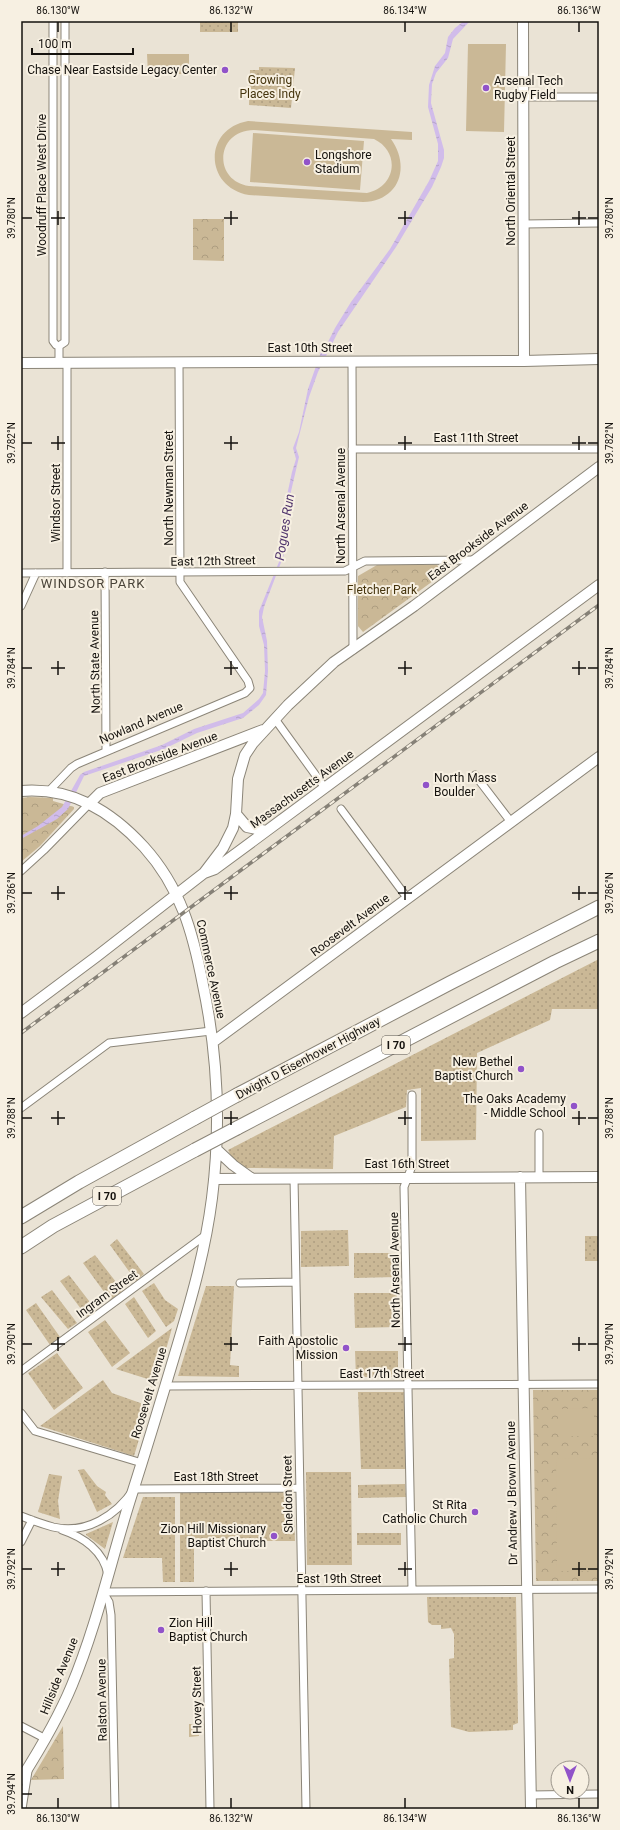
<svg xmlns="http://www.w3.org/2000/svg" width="620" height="1830" font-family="Roboto,sans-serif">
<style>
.grass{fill:url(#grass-dots)}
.park{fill:url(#park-crowns)}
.pitch{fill:#cab896;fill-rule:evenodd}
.water{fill:url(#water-ripples)}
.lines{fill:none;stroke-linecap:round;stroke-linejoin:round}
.street-casing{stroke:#8b8578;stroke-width:9}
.secondary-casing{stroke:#8b8578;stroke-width:12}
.highway-casing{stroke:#8b8578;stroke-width:15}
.street{stroke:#fff;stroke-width:7}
.secondary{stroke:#fff;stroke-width:10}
.highway{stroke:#fff;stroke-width:13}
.rail-casing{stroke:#868177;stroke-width:3.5}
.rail{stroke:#f7f0e2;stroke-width:2;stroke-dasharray:6;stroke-linecap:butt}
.highway-bridge-casing{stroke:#8b8578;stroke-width:15;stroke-linecap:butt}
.highway-bridge{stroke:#fff;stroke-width:13}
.ticks{fill:none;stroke:#15120e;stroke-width:1.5}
.poi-dot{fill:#9153c9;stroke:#f7f0e2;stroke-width:1.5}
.labels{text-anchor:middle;stroke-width:4;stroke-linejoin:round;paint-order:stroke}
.shield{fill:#f7f0e2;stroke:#59554e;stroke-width:1}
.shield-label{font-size:11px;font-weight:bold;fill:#15120e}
.poi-label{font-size:12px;fill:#15120e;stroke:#f7f0e2;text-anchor:end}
.park-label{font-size:12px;fill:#45340d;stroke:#f7f0e2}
.street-label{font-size:12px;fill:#15120e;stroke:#f7f0e2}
.water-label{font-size:13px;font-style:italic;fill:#50346c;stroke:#f7f0e2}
.neighbourhood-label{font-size:13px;letter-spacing:1px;fill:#4a4439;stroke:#f7f0e2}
.neatline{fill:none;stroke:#15120e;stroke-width:1.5}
.ticks-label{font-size:10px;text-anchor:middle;fill:#15120e}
</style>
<defs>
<pattern id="grass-dots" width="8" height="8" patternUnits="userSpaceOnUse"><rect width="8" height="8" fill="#cab896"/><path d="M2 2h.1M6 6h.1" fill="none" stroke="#ad9d80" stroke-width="1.8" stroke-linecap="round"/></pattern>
<pattern id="park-crowns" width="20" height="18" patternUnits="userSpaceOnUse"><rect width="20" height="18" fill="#cab896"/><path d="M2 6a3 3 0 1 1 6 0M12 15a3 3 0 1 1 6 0" fill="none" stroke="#ad9d80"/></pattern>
<pattern id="water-ripples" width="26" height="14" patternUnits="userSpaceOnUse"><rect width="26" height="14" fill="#d1bcea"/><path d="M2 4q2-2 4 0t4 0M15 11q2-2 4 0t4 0" fill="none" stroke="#b3a1c8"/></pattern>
</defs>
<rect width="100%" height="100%" fill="#eae3d5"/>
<path class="grass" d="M200,21H238V32H200Z
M259,67L295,68L291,108L249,105L250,70H259Z
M599,959V1009H552L550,1020L477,1053L476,1140L421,1141V1088L407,1090L406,1107L334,1136L333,1169L246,1168L233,1160L228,1150Z
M348,1230L349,1266L301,1267V1231Z
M585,1236H599V1261H585Z
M117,1239L144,1274L136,1281L110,1245Z
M354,1253H395L396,1277L354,1278Z
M95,1255L123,1291L110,1300L83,1263Z
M69,1275L96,1310L87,1317L60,1281Z
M154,1283L165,1300L178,1309L174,1321L166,1327L142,1291Z
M206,1286H234L230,1365L239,1366V1377L178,1376Z
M52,1290L77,1323L68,1329L41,1297Z
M354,1293H397V1327L355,1328Z
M134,1297L156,1331L148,1338L125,1304Z
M36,1303L60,1337L50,1345L26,1310Z
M105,1320L130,1353L112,1367L88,1332Z
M172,1328L157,1382L116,1369Z
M355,1351H398V1377H356Z
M57,1353L83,1388L54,1410L28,1373Z
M103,1380L112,1393L149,1406L134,1456L40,1426Z
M358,1392H405L406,1469H361Z
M84,1469L97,1486L106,1492L105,1495L112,1504L97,1512L78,1470Z
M306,1472H351L352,1565H307Z
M49,1474L62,1476L58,1501L60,1519L38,1512Z
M405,1484L406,1497L358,1498V1485Z
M293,1490L295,1541H194V1582H180V1492Z
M143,1497H175V1582H163L162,1558H123Z
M113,1522L105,1549L86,1535V1534Z
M357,1533H401V1545H357Z
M427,1597H516L518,1723L513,1725V1730L469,1732L451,1727L449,1659L454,1658V1634L451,1628L441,1629V1625H432L428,1622Z"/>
<path class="park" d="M193,219H224V261L193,260Z
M377,565H437L444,573L363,632L358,626V576Z
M30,797L53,798V801L74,807V809L40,846L21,862V798Z
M533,1390H599V1581H536Z
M63,1726L64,1779L31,1780Z"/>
<path class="pitch" d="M468,44H506L504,132L466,131Z
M147,54H189V74H148Z
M248,121L412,132V140L391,139C411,167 399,201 363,202L249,195C204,187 203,129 248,121ZM254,130L374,139C401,152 396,187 367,193L249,186C212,180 216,130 254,130Z
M253,133L364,141L360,190L250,182Z
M594,1408V1436H558V1409Z
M599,1458V1571H557L556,1459Z
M189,1724H199V1736L189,1737Z"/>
<path class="water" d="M464,21H470L453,39L448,58L436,73L432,84L431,103L444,150V158L441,167L432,187L396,247L338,332L318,372L309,397L296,448L299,457L289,500L285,552L264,607L262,617L267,641L268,671L266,695L259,705L243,718L197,733L164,749L84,776L68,809L57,819L21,839V836L38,826L62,807L80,775L84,772L162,745L194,729L243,713L259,699L263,693L265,671L264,645L259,626V611L281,557L287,516L286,500L292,472L296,459L293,448L299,432L308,389L321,352L326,346L335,328L351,302L390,249L429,181L438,161V144L428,107L429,85L435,66L445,53L448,37L455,28Z"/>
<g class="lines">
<defs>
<path id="street" d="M53,21V341L56,345L59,346
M523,97H599
M524,224L599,223
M59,346L65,342V21
M59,346V362
M352,361L353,650
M67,362V573
M352,449H599
M105,572L106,751
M21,573L345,571L365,561L475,560
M21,606L36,573
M275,719L325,788
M475,775L511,822
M48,792L71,768L77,764L245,693L250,688L248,681L180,582L179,362
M341,809L408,899
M21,871L44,850L89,804
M21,1108L109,1043L211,1031
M539,1133V1177
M294,1178L306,1809
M240,1283L296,1282
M21,1371L207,1234
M165,1386L599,1384
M21,1413L35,1431L142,1463
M21,1516C31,1520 42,1524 53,1527C86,1535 117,1515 134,1489L299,1488
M62,1530C83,1537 104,1551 108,1575
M21,1542L32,1520
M412,1590L404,1187L412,1166V1095
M206,1591L210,1809
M103,1592L599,1589
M103,1592L109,1602L111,1615L115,1809
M21,1726L46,1739
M531,1795L599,1794
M22,1809L28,1771"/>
<path id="secondary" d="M523,21L524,361
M21,363L524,361L599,359
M21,791C72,787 111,811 144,847C181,888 193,933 203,985C218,1056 221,1127 212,1198C205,1253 190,1304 174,1357C160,1404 146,1450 131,1497C111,1560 97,1625 72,1685C58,1719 40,1749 21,1779
M89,804L100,793L263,730
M236,814L247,827L266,831
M204,873L223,848L233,828L236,814L238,779L245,755L253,743L288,705L334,662L414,606L599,467
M21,1013L96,957L204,873L215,869L599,585
M213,1042L599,757
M217,1150L233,1165L251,1178
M520,1177L531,1809
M214,1179L599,1177"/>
<path id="highway" d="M237,1095L450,983L599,907
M237,1128L555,962L599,941
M21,1217L79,1182L195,1118
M21,1247L53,1226L195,1150"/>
</defs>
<use href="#street" class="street-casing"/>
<use href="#secondary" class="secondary-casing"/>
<use href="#highway" class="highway-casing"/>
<use href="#street" class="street"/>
<use href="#secondary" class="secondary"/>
<use href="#highway" class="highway"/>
<defs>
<path id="rail" d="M21,1033L599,605"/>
</defs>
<use href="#rail" class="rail-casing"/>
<use href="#rail" class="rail"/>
<defs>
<path id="highway-bridge" d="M195,1118L237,1095
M195,1150L237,1128"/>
</defs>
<use href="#highway-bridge" class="highway-bridge-casing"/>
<use href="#highway-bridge" class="highway-bridge"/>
</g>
<path class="ticks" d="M58,22V32M231,22V32M405,22V32M579,22V32M58,211V225M231,211V225M405,211V225M579,211V225M22,218H32M51,218H65M224,218H238M398,218H412M572,218H586M588,218H598M58,436V450M231,436V450M405,436V450M579,436V450M22,443H32M51,443H65M224,443H238M398,443H412M572,443H586M588,443H598M58,661V675M231,661V675M405,661V675M579,661V675M22,668H32M51,668H65M224,668H238M398,668H412M572,668H586M588,668H598M58,886V900M231,886V900M405,886V900M579,886V900M22,893H32M51,893H65M224,893H238M398,893H412M572,893H586M588,893H598M58,1111V1125M231,1111V1125M405,1111V1125M579,1111V1125M22,1118H32M51,1118H65M224,1118H238M398,1118H412M572,1118H586M588,1118H598M58,1337V1351M231,1337V1351M405,1337V1351M579,1337V1351M22,1344H32M51,1344H65M224,1344H238M398,1344H412M572,1344H586M588,1344H598M58,1562V1576M231,1562V1576M405,1562V1576M579,1562V1576M22,1569H32M51,1569H65M224,1569H238M398,1569H412M572,1569H586M588,1569H598M22,1794H32M58,1798V1808M231,1798V1808M405,1798V1808M579,1798V1808"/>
<g class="poi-dot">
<circle cx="225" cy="70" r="4"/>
<circle cx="486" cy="88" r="4"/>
<circle cx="307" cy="162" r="4"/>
<circle cx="426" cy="785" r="4"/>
<circle cx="521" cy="1069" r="4"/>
<circle cx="574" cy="1106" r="4"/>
<circle cx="346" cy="1348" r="4"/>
<circle cx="475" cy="1512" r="4"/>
<circle cx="274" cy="1536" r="4"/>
<circle cx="161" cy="1630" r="4"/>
</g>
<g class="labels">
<g class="shield">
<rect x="382" y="1036" width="28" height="18" rx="3"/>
<rect x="93" y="1187" width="28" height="18" rx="3"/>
</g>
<g class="shield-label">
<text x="396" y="1049">I 70</text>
<text x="107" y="1200">I 70</text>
</g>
<g class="poi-label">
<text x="217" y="74">Chase Near Eastside Legacy Center</text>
<text x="494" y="85" text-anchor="start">Arsenal Tech<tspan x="494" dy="14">Rugby Field</tspan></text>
<text x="315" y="159" text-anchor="start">Longshore<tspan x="315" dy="14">Stadium</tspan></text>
<text x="434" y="782" text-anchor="start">North Mass<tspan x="434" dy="14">Boulder</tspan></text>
<text x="513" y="1066">New Bethel<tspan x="513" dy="14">Baptist Church</tspan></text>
<text x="566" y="1103">The Oaks Academy<tspan x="566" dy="14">- Middle School</tspan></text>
<text x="338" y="1345">Faith Apostolic<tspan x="338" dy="14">Mission</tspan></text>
<text x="467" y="1509">St Rita<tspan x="467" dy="14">Catholic Church</tspan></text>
<text x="266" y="1533">Zion Hill Missionary<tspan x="266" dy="14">Baptist Church</tspan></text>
<text x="169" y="1627" text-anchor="start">Zion Hill<tspan x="169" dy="14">Baptist Church</tspan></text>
</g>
<g class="park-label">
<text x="270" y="84">Growing<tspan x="270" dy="14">Places Indy</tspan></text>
<text x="382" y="594">Fletcher Park</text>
</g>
<g class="street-label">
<text transform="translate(42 185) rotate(-90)" y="4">Woodruff Place West Drive</text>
<text transform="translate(511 191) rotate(-90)" y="4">North Oriental Street</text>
<text x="310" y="352">East 10th Street</text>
<text x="476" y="442">East 11th Street</text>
<text transform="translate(169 488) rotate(-90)" y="4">North Newman Street</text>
<text transform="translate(56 503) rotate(-90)" y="4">Windsor Street</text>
<text transform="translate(341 506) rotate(-90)" y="4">North Arsenal Avenue</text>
<text transform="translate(478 541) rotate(-37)" y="4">East Brookside Avenue</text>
<text transform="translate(213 561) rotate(-1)" y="4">East 12th Street</text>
<text transform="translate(95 662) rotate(-91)" y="4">North State Avenue</text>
<text transform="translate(141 723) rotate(-23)" y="4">Nowland Avenue</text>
<text transform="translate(160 757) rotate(-21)" y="4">East Brookside Avenue</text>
<text transform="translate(302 789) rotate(-36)" y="4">Massachusetts Avenue</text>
<text transform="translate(350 925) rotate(-37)" y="4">Roosevelt Avenue</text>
<text transform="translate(211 969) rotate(78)" y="4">Commerce Avenue</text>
<text transform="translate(308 1058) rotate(-28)" y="4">Dwight D Eisenhower Highway</text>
<text x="407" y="1168">East 16th Street</text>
<text transform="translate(395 1270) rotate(-91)" y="4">North Arsenal Avenue</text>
<text transform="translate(107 1294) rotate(-36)" y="4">Ingram Street</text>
<text x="382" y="1378">East 17th Street</text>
<text transform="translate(149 1393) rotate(-73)" y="4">Roosevelt Avenue</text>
<text x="216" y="1481">East 18th Street</text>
<text transform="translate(512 1493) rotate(-91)" y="4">Dr Andrew J Brown Avenue</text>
<text transform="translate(288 1494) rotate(-91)" y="4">Sheldon Street</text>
<text x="339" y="1583">East 19th Street</text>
<text transform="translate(59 1676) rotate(-68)" y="4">Hillside Avenue</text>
<text transform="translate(102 1700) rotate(-91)" y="4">Ralston Avenue</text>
<text transform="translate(197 1700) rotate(-91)" y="4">Hovey Street</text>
</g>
<g class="water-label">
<text transform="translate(284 527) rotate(-81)" y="5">Pogues Run</text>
</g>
<g class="neighbourhood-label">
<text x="93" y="588">WINDSOR PARK</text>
</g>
</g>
<rect width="620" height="1830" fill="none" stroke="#f7f0e2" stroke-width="44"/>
<g transform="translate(570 1780) rotate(180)"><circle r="19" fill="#f7f0e2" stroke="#9d978d"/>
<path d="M0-3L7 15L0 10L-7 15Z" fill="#9153c9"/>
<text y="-6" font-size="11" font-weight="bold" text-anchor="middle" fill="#15120e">N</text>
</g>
<path d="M32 48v6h101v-6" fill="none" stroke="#15120e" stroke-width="2"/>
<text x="38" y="48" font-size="12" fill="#15120e" stroke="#f7f0e2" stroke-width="3" paint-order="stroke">100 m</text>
<rect x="22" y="22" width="576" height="1786" class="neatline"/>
<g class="ticks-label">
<text x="58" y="14">86.130°W</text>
<text x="231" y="14">86.132°W</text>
<text x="405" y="14">86.134°W</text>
<text x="579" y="14">86.136°W</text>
<text transform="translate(609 218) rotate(-90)" y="4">39.780°N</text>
<text transform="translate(11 218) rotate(-90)" y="4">39.780°N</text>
<text transform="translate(609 443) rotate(-90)" y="4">39.782°N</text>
<text transform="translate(11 443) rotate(-90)" y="4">39.782°N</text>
<text transform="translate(11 668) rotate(-90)" y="4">39.784°N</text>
<text transform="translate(609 668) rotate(-90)" y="4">39.784°N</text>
<text transform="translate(11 893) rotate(-90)" y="4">39.786°N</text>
<text transform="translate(609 893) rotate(-90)" y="4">39.786°N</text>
<text transform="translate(609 1118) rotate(-90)" y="4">39.788°N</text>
<text transform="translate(11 1118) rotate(-90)" y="4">39.788°N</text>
<text transform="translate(11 1344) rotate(-90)" y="4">39.790°N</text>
<text transform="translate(609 1344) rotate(-90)" y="4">39.790°N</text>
<text transform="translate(11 1569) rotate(-90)" y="4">39.792°N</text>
<text transform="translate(609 1569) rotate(-90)" y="4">39.792°N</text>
<text transform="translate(11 1794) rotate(-90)" y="4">39.794°N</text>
<text x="58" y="1822">86.130°W</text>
<text x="231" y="1822">86.132°W</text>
<text x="405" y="1822">86.134°W</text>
<text x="579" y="1822">86.136°W</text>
</g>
</svg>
